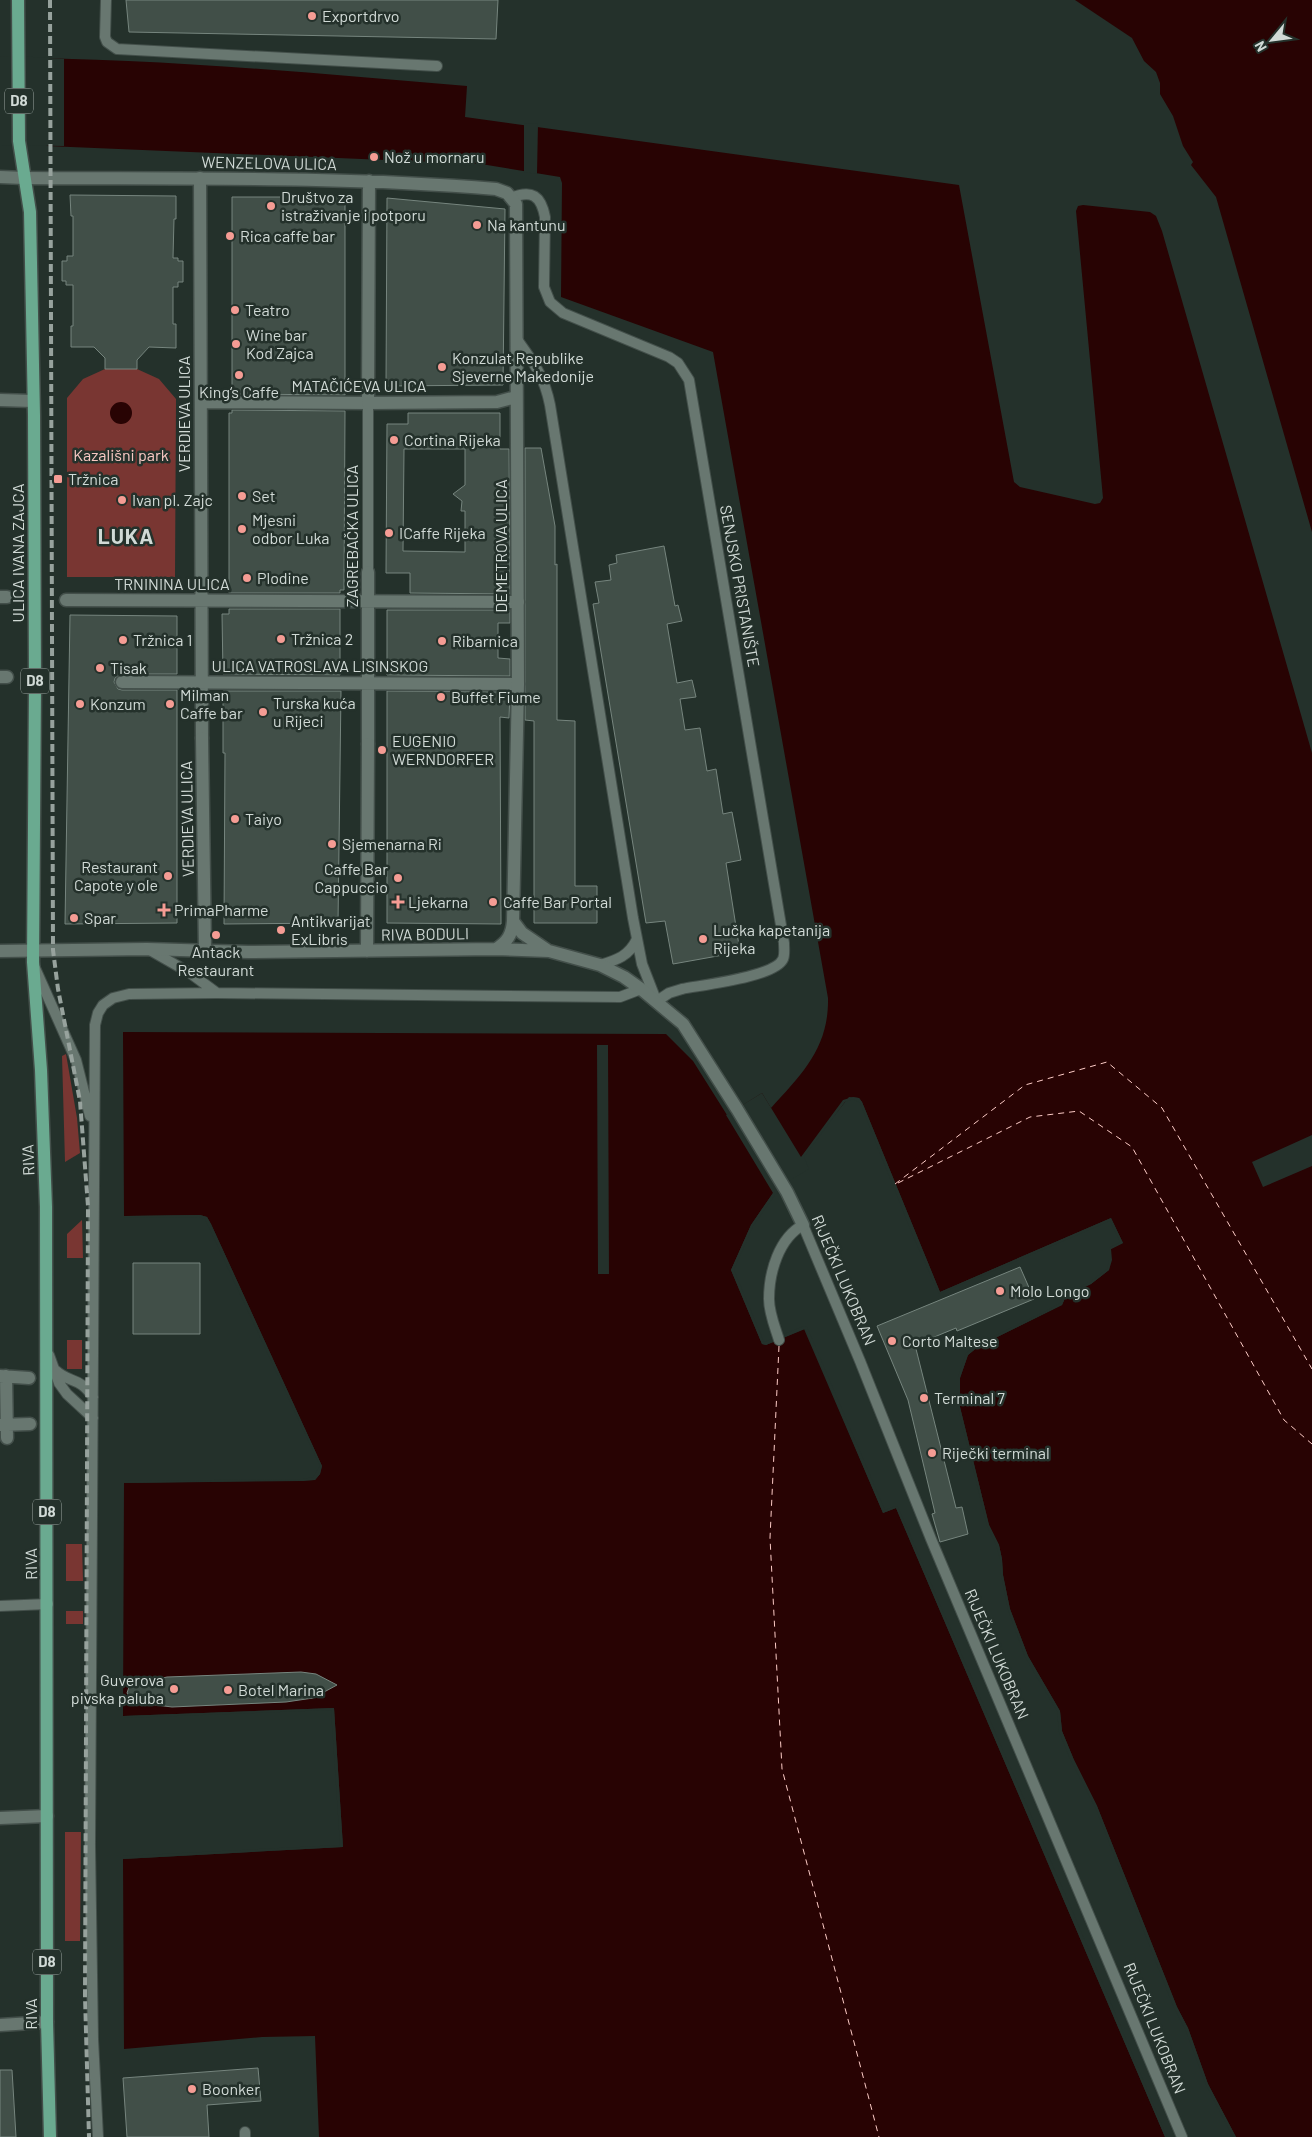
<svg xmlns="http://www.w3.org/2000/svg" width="1312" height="2137" font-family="Barlow,sans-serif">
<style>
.green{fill:#793632}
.water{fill:#280303}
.pier{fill:#24312b}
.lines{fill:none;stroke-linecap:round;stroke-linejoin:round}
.ferry{stroke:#fdccc7;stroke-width:1;stroke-dasharray:6 5;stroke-linecap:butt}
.building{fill:#414f48;stroke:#76857e;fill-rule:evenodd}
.service-casing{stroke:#434f4a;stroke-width:12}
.pedestrian-casing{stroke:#434f4a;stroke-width:15}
.minor-casing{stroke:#434f4a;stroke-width:15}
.tertiary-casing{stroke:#434f4a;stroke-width:15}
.primary-casing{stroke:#434f4a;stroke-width:15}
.service{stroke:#687770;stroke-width:10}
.pedestrian{stroke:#687770;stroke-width:12}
.minor{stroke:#687770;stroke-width:12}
.tertiary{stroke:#687770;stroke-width:12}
.primary{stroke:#6aaa90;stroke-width:12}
.rail{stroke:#97a29d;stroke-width:4;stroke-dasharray:8 4;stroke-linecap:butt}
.poi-dot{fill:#f59c94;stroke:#24312b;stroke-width:2}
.labels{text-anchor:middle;stroke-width:5;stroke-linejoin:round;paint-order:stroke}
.shield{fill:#24312b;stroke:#9da7a3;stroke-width:1}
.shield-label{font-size:15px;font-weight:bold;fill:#d1dad6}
.poi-label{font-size:16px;fill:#d1dad6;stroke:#24312b;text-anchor:start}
.street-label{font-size:16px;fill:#d1dad6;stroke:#24312b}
.park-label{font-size:16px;fill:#f8c8c3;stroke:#24312b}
.district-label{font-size:21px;font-weight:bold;letter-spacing:1px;fill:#d1dad6;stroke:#24312b}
</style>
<rect width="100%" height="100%" fill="#24312b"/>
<path class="green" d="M105,369H137L159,379L176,399L175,577H67V398L83,379Z
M66,1054L77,1118L80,1153L65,1162L62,1056Z
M82,1220L83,1258H67V1234Z
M67,1340H82V1369H67Z
M66,1544H82L83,1581H66Z
M66,1611H83V1624H66Z
M65,1832H81L80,1941H65Z"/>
<path class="water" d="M1075,0H1312V532L1216,197L1191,165L1193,162L1183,146L1173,116L1160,94V83L1156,72L1144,61L1132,38Z
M0,58C156,58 312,73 467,86L465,117L959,185L1014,482L1020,487L1095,504L1100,503L1103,498L1076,211L1078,206L1083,205L1150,212L1156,216L1162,231L1312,753V1135L1252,1162L1263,1187L1312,1166V2137H1236L1208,2084L1188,2028L1177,2007L1097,1806L1074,1760L1062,1731L1060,1711L1028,1656L1010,1609L1003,1575L1002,1559L999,1545L989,1525L960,1407V1378L968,1355L979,1346L1062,1305L1066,1296L1091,1284L1109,1270L1111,1249L1123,1243L1111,1218L940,1292L862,1102L859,1098L849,1097L773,1193L751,1225L731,1270L762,1344L766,1345L804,1329L883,1513L896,1508L1165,2137H319L315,2036L262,2037L124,2049L123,1859L343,1847L334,1708L123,1716L124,1483L304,1481L315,1480L320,1474L322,1466L211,1224L207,1217L200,1215L124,1216L123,1032L666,1034L693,1061L727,1115L762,1093L771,1108C803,1073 829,1047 828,998L713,352L561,297L562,183L560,177L481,164L47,146Z
M110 413a11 11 0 1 1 22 0a11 11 0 1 1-22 0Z"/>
<path class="pier" d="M18,56L64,59V146L0,145V57Z
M524,123L538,124L537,174L524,172Z
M597,1045H608L609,1274H598Z
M762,1093L801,1157L843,1100L853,1097L859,1098L862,1102L940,1292L1111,1218L1123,1243L1111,1249L1112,1260L1109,1270L1091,1284L1066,1296L1062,1305L979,1346L968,1355L960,1378V1407L989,1525L999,1545L1002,1559L1003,1575L1010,1609L1028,1656L1060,1711L1062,1731L1074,1760L1097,1806L1177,2007L1188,2028L1208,2084L1236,2137H1233L1206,2085L1185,2029L1174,2008L1095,1807L1071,1761L1059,1732L1057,1711L1025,1657L1008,1610L1001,1575L1000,1559L996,1545L987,1526L958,1408V1377L966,1353L978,1344L1046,1311L1060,1303L1064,1294L1090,1282L1107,1269L1109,1260V1248L1120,1242L1110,1221L939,1294L913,1236L860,1103L853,1099L845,1102L804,1157L809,1169L792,1179L775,1195L753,1226L734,1270L764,1342L804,1326L807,1327L885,1510L895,1506L898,1507L1072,1910L1167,2137H1165L896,1508L883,1513L805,1329L766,1345L762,1344L731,1270L751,1225L773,1193L726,1115Z
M200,1215L207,1217L211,1224L322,1466L320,1474L315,1480L124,1483V1481L303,1479L313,1477L320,1466L205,1219L199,1217L124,1218V1216Z
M334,1708L343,1847L123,1859V1856L340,1845L331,1710L124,1718L123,1716Z"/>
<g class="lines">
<path class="ferry" d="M898,1183L1030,1117L1079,1111L1132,1147L1284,1420L1312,1444
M895,1184L1025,1085L1107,1062L1162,1108L1312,1369
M779,1346L770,1538L782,1769L879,2137"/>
</g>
<path class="building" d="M126,0H498L496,39L129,32Z
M70,195L176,196V219H174L173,258H178V261H183V282H178V287H173V324H176V348L149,347L137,360V369H105V358L94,347H71V326H73V285H66V281H62V261H67V256H73V216H71Z
M232,197H345V395L232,394Z
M387,198L505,209L503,385L386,386Z
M232,410L345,411L344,590H340V593H229V413H232Z
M408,413H500V449H509L510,594L410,593V573H386L387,424H408ZM404,449H465V485L453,494L462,501L461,511H465V552L403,551Z
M525,448H541L555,526V565L557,564V720L575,721V886H597V923H534V721L525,720Z
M664,546L675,606L678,605L682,621L667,624L677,683L692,680L696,697L680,699L685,730L700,728L707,771L716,769L723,814L732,812L741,860L726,863L740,952L673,964L665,921L646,923L593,604L599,603L595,582L611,580L609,565L617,563L616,555Z
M229,609H340V675L223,674L222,614H229Z
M387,610H510V623H498V658L510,659V676L387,675Z
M70,615L177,616V674H122L115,678L114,682L118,689L122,690H177V923L65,924Z
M223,691H341L338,923L224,924L225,753H223Z
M387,691L510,692L509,718L500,717L501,924L387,923Z
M133,1263H200V1334H133Z
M1020,1267L1034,1299L957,1331L956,1328L915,1345L956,1508L962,1507L968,1534L940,1542L932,1514L935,1513L908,1400L877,1326Z
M301,1672L316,1674L337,1685L313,1698L286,1702L172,1707L133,1702L127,1693L129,1687L133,1685L167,1677Z
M258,2068L261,2101L207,2105L209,2137H127L123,2078Z
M0,2070H12L16,2137H0Z"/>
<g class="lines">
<defs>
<path id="service" d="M106,0L105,37L107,42L117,49L437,66
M511,198C532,189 541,196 545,217L544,287L550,302L563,313L669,357L678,363L689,380L784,943C784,948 785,955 783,959C775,977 702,985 682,989L669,993L657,1001
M516,338C533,362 544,375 550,405L633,918L642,964L656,1000
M368,572V403
M148,949L190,973L217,993
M600,965C617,960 629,956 637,939
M35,968L76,1060L90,1116
M779,1340C775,1327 769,1313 769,1299C769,1272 779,1238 803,1225L860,1361L931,1539L1182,2137
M49,1355L59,1383L67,1394L93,1418
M55,1370C70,1384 79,1376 93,1397
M0,1606L48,1604
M245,2132V2137
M98,2137L93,2039L90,1845L95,1025L98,1013L103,1005L113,998L129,994L217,993L620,997L641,989"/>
<path id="pedestrian" d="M200,178L202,738
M201,402L368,403
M0,597H7
M66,600L518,602
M0,677H7
M122,682L518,684
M368,744V572
M0,1376L29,1378
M6,1376L7,1438
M0,1425L30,1424"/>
<path id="minor" d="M24,178C182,179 339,176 496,189L507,193L516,204L518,684L513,921C512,935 507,942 496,949
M369,181L368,403L497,402L516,397
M0,400L33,401
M202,738L205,949
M513,921L522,933L547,950
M0,951L147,949L248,952L496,949L549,951L600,965L624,977L641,989L683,1024L737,1109L787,1192L803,1225
M367,951L368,744
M0,1818L47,1816
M0,2025L47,2022"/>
<path id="tertiary" d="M0,177L24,178"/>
<path id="primary" d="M18,0L19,141L30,212L34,415L35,687L33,962L41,1070L46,1207L47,2022L50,2137"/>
</defs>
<use href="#service" class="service-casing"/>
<use href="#pedestrian" class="pedestrian-casing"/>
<use href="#minor" class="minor-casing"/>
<use href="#tertiary" class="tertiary-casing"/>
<use href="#primary" class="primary-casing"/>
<use href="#service" class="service"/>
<use href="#pedestrian" class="pedestrian"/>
<use href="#minor" class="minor"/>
<use href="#tertiary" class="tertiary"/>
<use href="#primary" class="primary"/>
<path class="rail" d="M50,0L53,950L58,989L80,1101L88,1206L85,1996L89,2137"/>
</g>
<g class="poi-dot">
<circle cx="312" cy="16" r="5"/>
<circle cx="374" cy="157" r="5"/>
<circle cx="271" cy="206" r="5"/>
<circle cx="477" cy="225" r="5"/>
<circle cx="230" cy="236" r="5"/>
<circle cx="235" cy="310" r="5"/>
<circle cx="236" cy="344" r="5"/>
<circle cx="442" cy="367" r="5"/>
<circle cx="239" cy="375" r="5"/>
<circle cx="394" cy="440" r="5"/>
<rect x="53" y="474" width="10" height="10" rx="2.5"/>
<circle cx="242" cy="496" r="5"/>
<circle cx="122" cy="500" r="5"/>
<circle cx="242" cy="529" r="5"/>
<circle cx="389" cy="533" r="5"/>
<circle cx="247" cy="578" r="5"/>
<circle cx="281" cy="639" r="5"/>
<circle cx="123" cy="640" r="5"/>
<circle cx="442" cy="641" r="5"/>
<circle cx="100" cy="668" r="5"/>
<circle cx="441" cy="697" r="5"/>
<circle cx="80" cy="704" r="5"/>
<circle cx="170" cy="704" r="5"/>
<circle cx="263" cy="712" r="5"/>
<circle cx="382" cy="750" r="5"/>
<circle cx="235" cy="819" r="5"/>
<circle cx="332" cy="844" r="5"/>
<circle cx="168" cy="876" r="5"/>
<circle cx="398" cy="878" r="5"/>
<path d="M395.5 894.5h5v5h5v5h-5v5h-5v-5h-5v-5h5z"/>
<circle cx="493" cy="902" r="5"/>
<path d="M161.5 902.5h5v5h5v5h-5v5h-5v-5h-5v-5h5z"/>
<circle cx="74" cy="918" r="5"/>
<circle cx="281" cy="930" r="5"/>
<circle cx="216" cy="935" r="5"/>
<circle cx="703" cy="939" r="5"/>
<circle cx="1000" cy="1291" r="5"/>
<circle cx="892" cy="1341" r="5"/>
<circle cx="924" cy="1398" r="5"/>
<circle cx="932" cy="1453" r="5"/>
<circle cx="174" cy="1689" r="5"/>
<circle cx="228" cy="1690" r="5"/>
<circle cx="192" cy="2089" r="5"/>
</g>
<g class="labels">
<g class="shield">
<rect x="5" y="88.5" width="28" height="25" rx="4"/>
<rect x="21" y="668.5" width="28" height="25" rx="4"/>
<rect x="33" y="1499.5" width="28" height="25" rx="4"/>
<rect x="33" y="1949.5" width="28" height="25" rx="4"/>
</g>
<g class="shield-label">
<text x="19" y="106">D8</text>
<text x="35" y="686">D8</text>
<text x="47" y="1517">D8</text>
<text x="47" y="1967">D8</text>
</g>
<g class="poi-label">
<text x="322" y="22">Exportdrvo</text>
<text x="384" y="163">Nož u mornaru</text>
<text x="281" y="203">Društvo za<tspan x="281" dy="18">istraživanje i potporu</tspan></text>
<text x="487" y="231">Na kantunu</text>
<text x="240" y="242">Rica caffe bar</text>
<text x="245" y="316">Teatro</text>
<text x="246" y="341">Wine bar<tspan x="246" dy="18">Kod Zajca</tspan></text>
<text x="452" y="364">Konzulat Republike<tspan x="452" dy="18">Sjeverne Makedonije</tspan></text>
<text x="239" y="398" text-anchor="middle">King‘s Caffe</text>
<text x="404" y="446">Cortina Rijeka</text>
<text x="68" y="485">Tržnica</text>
<text x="252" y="502">Set</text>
<text x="132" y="506">Ivan pl. Zajc</text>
<text x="252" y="526">Mjesni<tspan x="252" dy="18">odbor Luka</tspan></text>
<text x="399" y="539">ICaffe Rijeka</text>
<text x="257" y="584">Plodine</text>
<text x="291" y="645">Tržnica 2</text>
<text x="133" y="646">Tržnica 1</text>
<text x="452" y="647">Ribarnica</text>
<text x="110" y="674">Tisak</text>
<text x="180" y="701">Milman<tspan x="180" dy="18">Caffe bar</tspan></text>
<text x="451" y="703">Buffet Fiume</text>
<text x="273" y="709">Turska kuća<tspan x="273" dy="18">u Rijeci</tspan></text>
<text x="90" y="710">Konzum</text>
<text x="392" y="747">EUGENIO<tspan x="392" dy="18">WERNDORFER</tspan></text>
<text x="245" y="825">Taiyo</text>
<text x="342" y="850">Sjemenarna Ri</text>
<text x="158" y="873" text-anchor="end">Restaurant<tspan x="158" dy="18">Capote y ole</tspan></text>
<text x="388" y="875" text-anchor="end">Caffe Bar<tspan x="388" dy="18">Cappuccio</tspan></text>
<text x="408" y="908">Ljekarna</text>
<text x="503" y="908">Caffe Bar Portal</text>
<text x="174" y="916">PrimaPharme</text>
<text x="84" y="924">Spar</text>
<text x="291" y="927">Antikvarijat<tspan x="291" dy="18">ExLibris</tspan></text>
<text x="713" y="936">Lučka kapetanija<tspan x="713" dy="18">Rijeka</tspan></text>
<text x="216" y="958" text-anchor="middle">Antack<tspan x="216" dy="18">Restaurant</tspan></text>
<text x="1010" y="1297">Molo Longo</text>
<text x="902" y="1347">Corto Maltese</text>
<text x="934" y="1404">Terminal 7</text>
<text x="942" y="1459">Riječki terminal</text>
<text x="164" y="1686" text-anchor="end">Guverova<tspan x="164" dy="18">pivska paluba</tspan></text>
<text x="238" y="1696">Botel Marina</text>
<text x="202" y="2095">Boonker</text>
</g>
<g class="street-label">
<text transform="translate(269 163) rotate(1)" y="6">WENZELOVA ULICA</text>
<text x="359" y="392">MATAČIĆEVA ULICA</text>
<text transform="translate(184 414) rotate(-90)" y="6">VERDIEVA ULICA</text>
<text transform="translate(352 536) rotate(-90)" y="6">ZAGREBAČKA ULICA</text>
<text transform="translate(501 546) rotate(-90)" y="6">DEMETROVA ULICA</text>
<text transform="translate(18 553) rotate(-90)" y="6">ULICA IVANA ZAJCA</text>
<text x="172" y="590">TRNININA ULICA</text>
<text transform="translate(740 586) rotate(80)" y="6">SENJSKO PRISTANIŠTE</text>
<text x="320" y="672">ULICA VATROSLAVA LISINSKOG</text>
<text transform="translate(187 819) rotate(-91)" y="6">VERDIEVA ULICA</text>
<text transform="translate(425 934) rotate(-1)" y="6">RIVA BODULI</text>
<text transform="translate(28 1160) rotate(-92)" y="6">RIVA</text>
<text transform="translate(844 1280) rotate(67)" y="6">RIJEČKI LUKOBRAN</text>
<text transform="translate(31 1564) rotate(-91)" y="6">RIVA</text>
<text transform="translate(997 1654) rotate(67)" y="6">RIJEČKI LUKOBRAN</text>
<text transform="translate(31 2014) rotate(-90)" y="6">RIVA</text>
<text transform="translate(1155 2028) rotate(68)" y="6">RIJEČKI LUKOBRAN</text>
</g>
<g class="park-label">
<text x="121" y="461">Kazališni park</text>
</g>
<g class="district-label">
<text x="126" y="544">LUKA</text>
</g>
</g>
<g transform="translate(1272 40) rotate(241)" stroke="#24312b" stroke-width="4" paint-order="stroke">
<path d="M0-4L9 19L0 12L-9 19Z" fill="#d1dad6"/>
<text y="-8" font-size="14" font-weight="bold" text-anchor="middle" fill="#d1dad6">N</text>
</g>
</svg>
